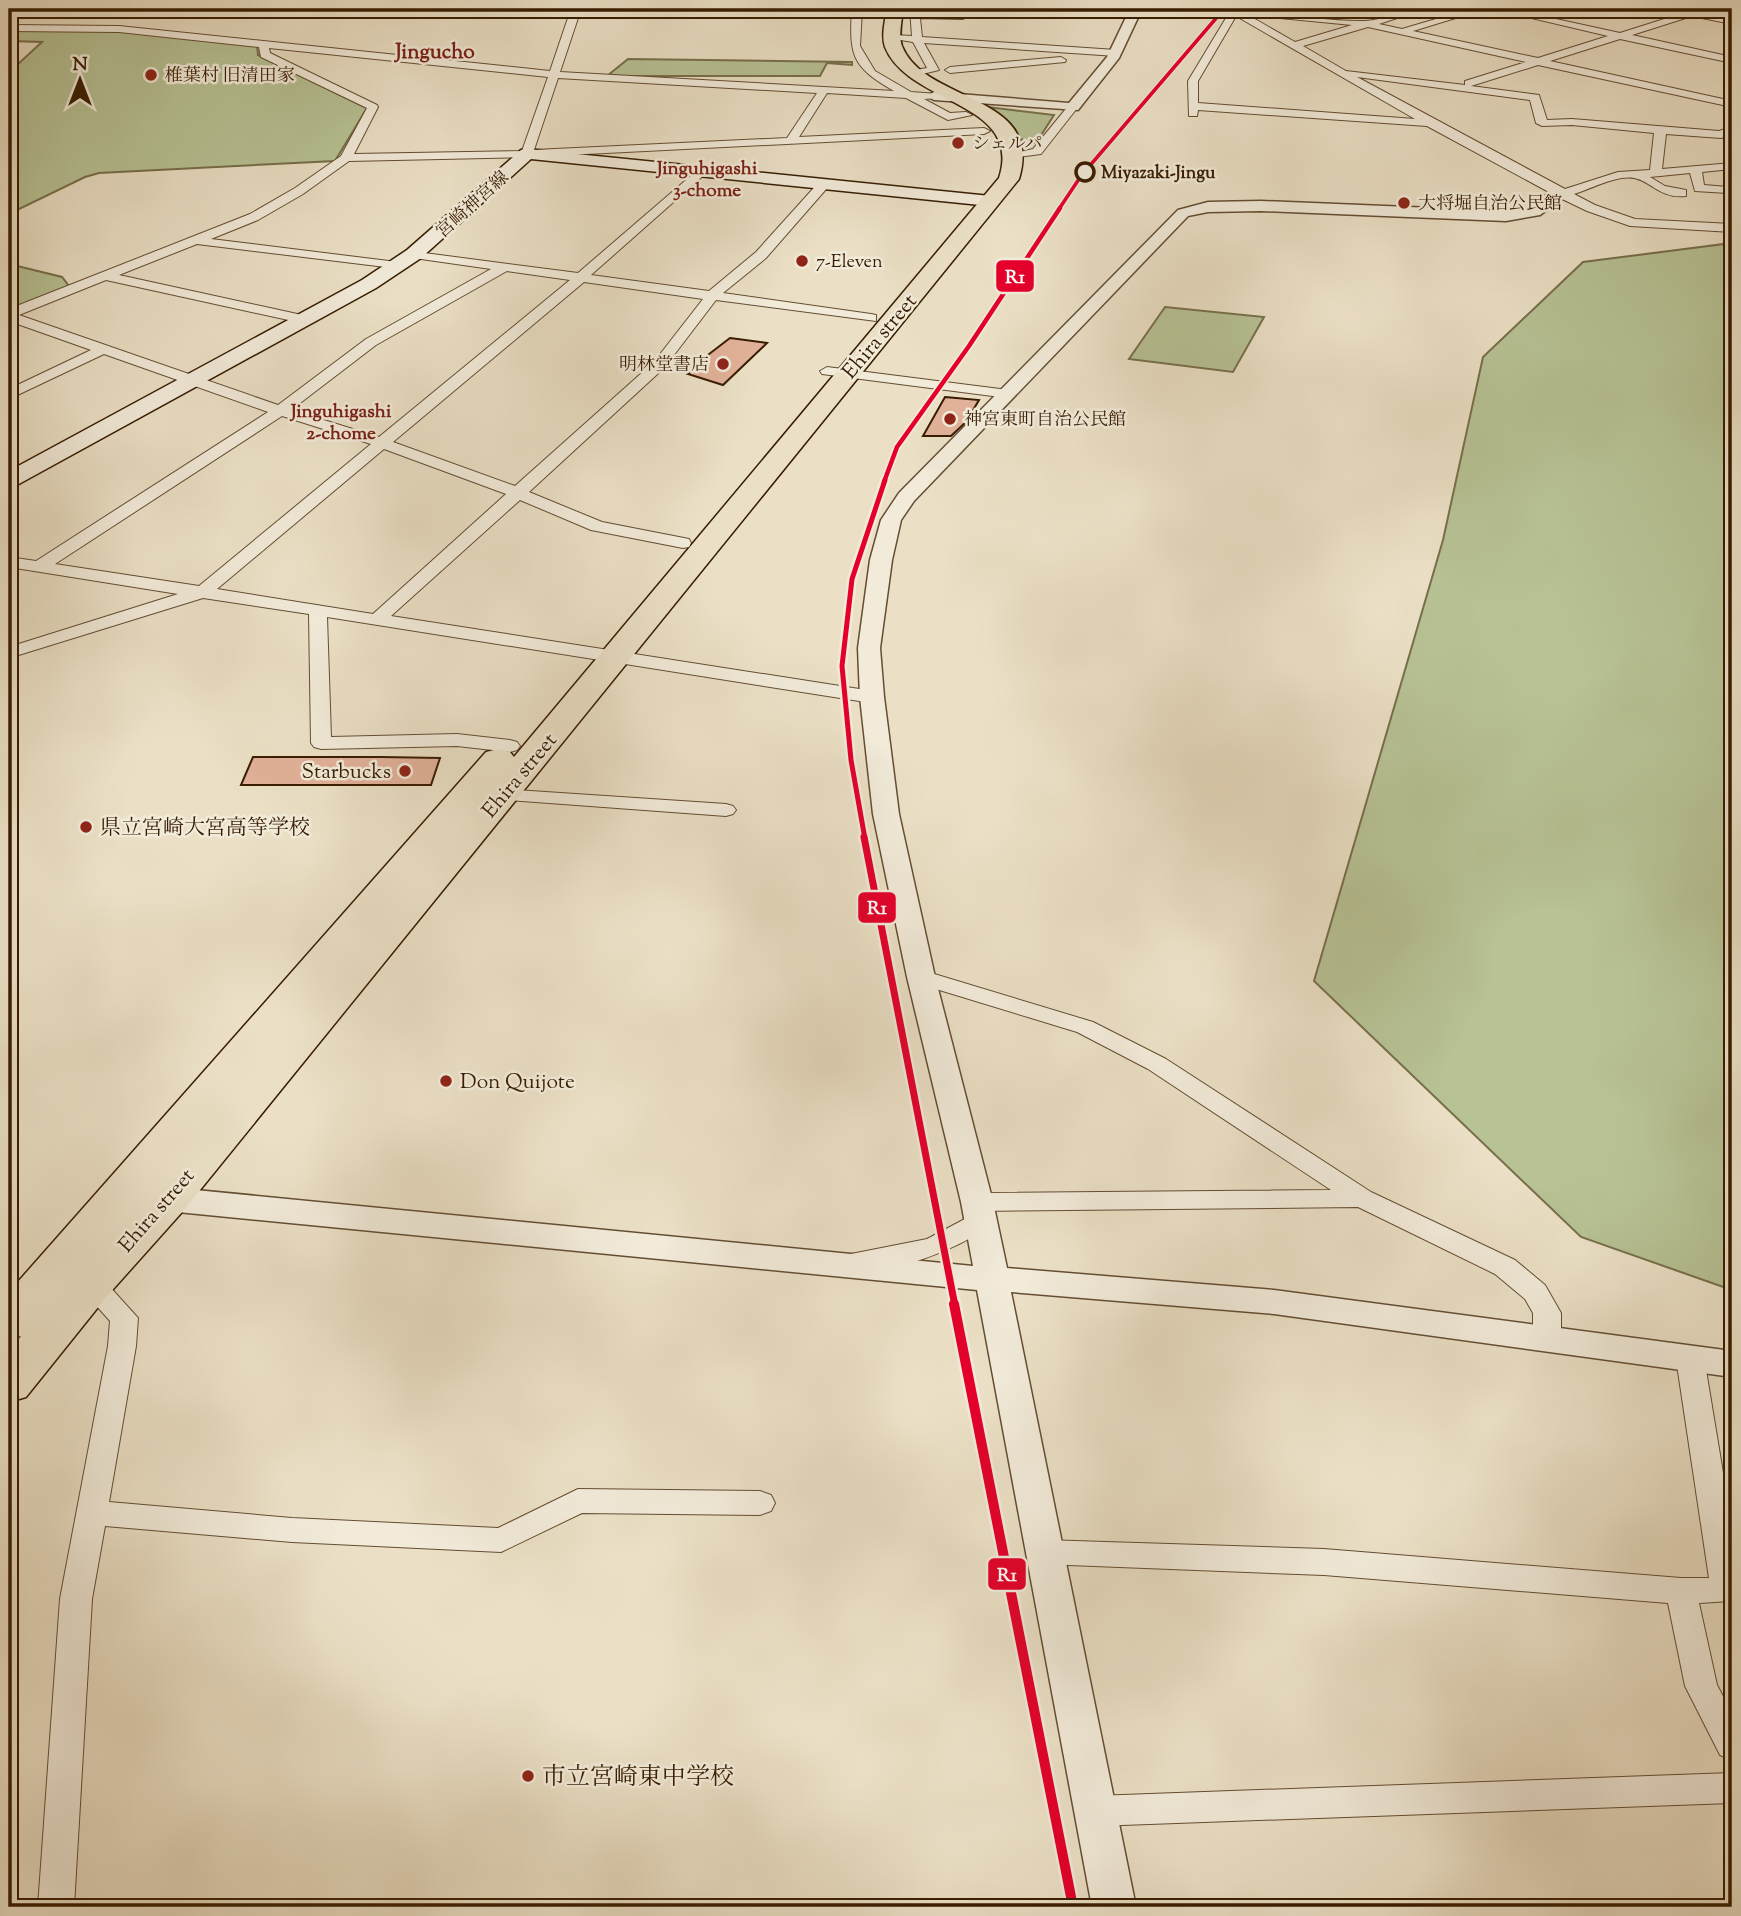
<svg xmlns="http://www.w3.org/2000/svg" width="1741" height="1916" font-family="'Sorts Mill Goudy','Noto Serif JP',serif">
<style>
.green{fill:#b7c295;stroke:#776f4a;stroke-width:2}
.building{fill:#e1b199;stroke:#371c00;stroke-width:2}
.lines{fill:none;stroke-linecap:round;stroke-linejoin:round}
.minor-casing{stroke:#644d32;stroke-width:2}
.tertiary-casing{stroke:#644d32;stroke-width:3}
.secondary-casing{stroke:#371c00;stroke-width:3}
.trunk-casing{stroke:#371c00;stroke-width:3}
.minor{fill:#f2ebda;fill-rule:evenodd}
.tertiary{fill:#f2ebda;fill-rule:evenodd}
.secondary{fill:#f2ebda;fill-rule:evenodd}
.trunk{fill:#ebe0c6;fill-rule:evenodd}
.rail-1-far4-casing{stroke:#f2ebda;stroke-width:6}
.rail-1-far3-casing{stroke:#f2ebda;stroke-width:8}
.rail-1-far2-casing{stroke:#f2ebda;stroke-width:10}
.rail-1-far1-casing{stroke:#f2ebda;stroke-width:12}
.rail-1-casing{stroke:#f2ebda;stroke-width:15}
.rail-1-far4{stroke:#e4002b;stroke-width:3.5}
.rail-1-far3{stroke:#e4002b;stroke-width:4.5}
.rail-1-far2{stroke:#e4002b;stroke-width:5}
.rail-1-far1{stroke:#e4002b;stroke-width:7}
.rail-1{stroke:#e4002b;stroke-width:10}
.poi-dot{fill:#8f2418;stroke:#f2ebda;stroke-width:2.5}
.stop-dot{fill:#f2ebda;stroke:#371c00;stroke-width:3.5}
.labels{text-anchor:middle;stroke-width:5;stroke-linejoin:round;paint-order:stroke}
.far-poi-label{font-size:18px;fill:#371c00;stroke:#f2ebda;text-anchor:start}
.far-stop-label{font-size:18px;font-weight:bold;fill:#371c00;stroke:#f2ebda;text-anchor:start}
.far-street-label{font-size:18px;fill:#371c00;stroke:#f2ebda}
.far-neighbourhood-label{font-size:19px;font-weight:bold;fill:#7a1f14;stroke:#f2ebda}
.far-quarter-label{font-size:21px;font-weight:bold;fill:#7a1f14;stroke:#f2ebda}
.street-label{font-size:21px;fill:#371c00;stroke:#f2ebda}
.poi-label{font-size:21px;fill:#371c00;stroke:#f2ebda;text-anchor:start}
.near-poi-label{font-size:24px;fill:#371c00;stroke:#f2ebda;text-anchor:start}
.line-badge{stroke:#f2ebda;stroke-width:2.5}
.badge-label{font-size:19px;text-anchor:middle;font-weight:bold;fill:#fff}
</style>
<rect width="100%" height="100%" fill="#ebe0c6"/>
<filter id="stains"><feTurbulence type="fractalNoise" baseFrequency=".00286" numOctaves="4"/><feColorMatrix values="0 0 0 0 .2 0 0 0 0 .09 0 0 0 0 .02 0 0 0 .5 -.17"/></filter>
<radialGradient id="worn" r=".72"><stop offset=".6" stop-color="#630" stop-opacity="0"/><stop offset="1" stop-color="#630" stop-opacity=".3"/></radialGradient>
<path class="green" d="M9,29L113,30L257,45L258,55L367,108L335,161L99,173L85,177L9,214V65H17L42,42L9,41Z
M628,59L852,62V65L827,63L820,76H607Z
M988,107L1054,115L1036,143L1020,139L1015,129Z
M1732,243V1290L1581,1237L1314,981L1443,540L1483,357L1583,262Z
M9,264L62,277L69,286L9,310Z
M1165,307L1264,317L1233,372L1129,359Z"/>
<path class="building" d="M730,338L767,343L723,385L688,374L702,366L700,361Z
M945,397L979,400L966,422L951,436H923Z
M253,757H382L440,758L431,785H241Z"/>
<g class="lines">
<defs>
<path id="minor" d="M67,9H93C87,14 73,14 67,9Z
M571,9H581L560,72L894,91C852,67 849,56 852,9H862L860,46L875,71L911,92L938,94V98L924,99L950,113L966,112L972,115L948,120L906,98L827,93L799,137L984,128L990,131L984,134L527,157L349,161L303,194L258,220L211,239L397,262L404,266L402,269L197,244L119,275L302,315L307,316V322L302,323L106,280L19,315L278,405L366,339L491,269L414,258L409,257V251L578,273L700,168L706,172L704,175L591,275L709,291L756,252L820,181H828V187L766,258L723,293L871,314L876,315V321L716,300L664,368L529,492L602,522L689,539L691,543L689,547L683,548L591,530L520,500L391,616L872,691L879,693L882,697L879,701L872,703L327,617L331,737L457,734L510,740L517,742L520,746L517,750L510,752L457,746L321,749L314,747L311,743L309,614L203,598L9,658V647L178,594L9,567V557L36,561L268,412L104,354L9,399V389L91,350L9,321V309L250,214L295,188L341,156L367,108L261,57L259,47L119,32L9,31V25L119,26L550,71ZM269,48L548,77L522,151L354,154L378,107L377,105L270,53ZM558,78L817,93L787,138L534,150ZM507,271L570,280L379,437L291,410L376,345ZM584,282L703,299L654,362L515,486L393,442ZM282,416L371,444L199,586L55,564ZM384,449L506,494L373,614L217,589Z
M910,9H920V12L960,13L965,9H975L963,19L920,18L922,37L1116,50L1121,53L1116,56L924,43L939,70L914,76L910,75V71L927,68L913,42L888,38L893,35L912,36Z
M1212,9C1263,7 1314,22 1365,21C1385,20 1403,9 1424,9L1379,24L1402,29L1470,9H1485L1413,31L1538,58L1608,36L1493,9H1510L1620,33L1680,14L1675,11L1678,9L1732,18V24L1692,16L1632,35L1732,57V63L1620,39L1550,61L1732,101V107L1538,65L1471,86L1539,95L1547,120L1572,119L1719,131L1732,127V134L1721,138L1666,134L1662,169L1732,163V169L1702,172L1704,185L1728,187V193L1695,191L1690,173L1650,177L1665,186L1686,190V196C1660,199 1651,181 1634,178C1616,175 1591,189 1574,194L1595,205L1635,219L1732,224V232L1630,226L1587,211L1558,197L1427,126L1198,110L1197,116H1189L1188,81L1229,13ZM1248,15L1352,25L1295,42ZM1236,16L1415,119L1198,103V81ZM1368,27L1526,62L1465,81V85L1346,71L1303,46ZM1357,77L1530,100L1536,123L1542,126L1572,125L1654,133L1650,170L1618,172L1565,189Z
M1061,57L1066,60L1065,62L950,73L945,70L950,67Z
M1069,105L1078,107L1041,154L1010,158V154L1033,149Z
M827,367L1008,390L1015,394L1008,398L822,374L820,371Z
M502,789L726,804L733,806L736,810L733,814L726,816L495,799L492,795L495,791Z
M921,970L1093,1022L1166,1059L1371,1192L1515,1260L1545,1285L1561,1313V1340L1557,1347L1547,1350L1537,1347L1533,1340V1313L1525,1299L1495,1274L1358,1207L977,1211L968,1208L964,1202L968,1196L977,1193L1331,1190L1148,1069L1077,1032L913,982L909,977L913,972Z
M980,1211L989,1214L993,1220L989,1226C959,1249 884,1279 846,1269L843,1262L846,1255L856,1253L927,1239Z
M91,1274L101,1277L138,1318L136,1346L109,1502L292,1518L498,1528L578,1489L760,1491L771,1495L775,1503L771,1511L760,1515L582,1513L501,1552L292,1542L105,1526L92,1599L74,1907H38L60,1599L108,1346L110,1321L77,1284L81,1277Z
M1690,1348L1700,1351L1704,1358L1732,1527V1601L1699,1603L1717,1685L1732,1713V1760L1720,1755L1685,1686L1668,1603L1324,1575L1043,1564L1032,1561L1027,1552L1032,1543L1043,1540L1324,1549L1681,1578H1709L1676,1358L1680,1351Z
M1732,1773V1803L1095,1826L1083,1822L1078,1811L1083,1800L1095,1796Z"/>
<path id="tertiary" d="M1130,9H1142L1119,58L1078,110L934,100L927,96L934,92L1069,103L1107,57Z
M1562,190L1569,194L1540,215L1506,221L1261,211L1208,212L1188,216L914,501L901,520L892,560L880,648L884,697L899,814L935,977L993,1202L1007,1268L1274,1290L1732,1351V1377L1274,1314L1011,1292L1136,1907H1092L977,1290L167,1211L144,1205L139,1197L144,1189L155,1186L973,1266L961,1202L907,977L873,814L860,697L858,648L870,560L881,520L899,493L1178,210L1208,202L1261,201L1506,211L1530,208L1546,195Z"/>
<path id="secondary" d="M527,149L990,196L999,201L990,206L531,159L421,258L376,288L17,485L9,487V471L362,280L407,250L521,150Z"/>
<path id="trunk" d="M887,9H903C902,21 898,35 902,46C925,104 1045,93 1019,179L183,1211L107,1296L26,1397L9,1402V1351L21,1336L9,1340V1292L486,752L498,749L510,752L514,757L999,178C1024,101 908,105 885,47C881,35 885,21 887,9Z"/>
</defs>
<use href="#minor" class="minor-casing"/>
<use href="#tertiary" class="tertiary-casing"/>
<use href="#secondary" class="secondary-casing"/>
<use href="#trunk" class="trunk-casing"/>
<use href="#minor" class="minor"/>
<use href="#tertiary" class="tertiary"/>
<use href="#secondary" class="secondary"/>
<use href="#trunk" class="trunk"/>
<defs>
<path id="rail-1-far4" d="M1059,209L1081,176L1224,9"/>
<path id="rail-1-far3" d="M884,482L897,447L969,346L1060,208"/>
<path id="rail-1-far2" d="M865,839L851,760L842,666L852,579L885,480"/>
<path id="rail-1-far1" d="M864,837L955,1306"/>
<path id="rail-1" d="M954,1304L1073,1907"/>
</defs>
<use href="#rail-1-far4" class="rail-1-far4-casing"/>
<use href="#rail-1-far3" class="rail-1-far3-casing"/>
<use href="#rail-1-far2" class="rail-1-far2-casing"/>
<use href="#rail-1-far1" class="rail-1-far1-casing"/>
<use href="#rail-1" class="rail-1-casing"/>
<use href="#rail-1-far4" class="rail-1-far4"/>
<use href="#rail-1-far3" class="rail-1-far3"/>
<use href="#rail-1-far2" class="rail-1-far2"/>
<use href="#rail-1-far1" class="rail-1-far1"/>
<use href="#rail-1" class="rail-1"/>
</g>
<g class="poi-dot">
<circle cx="151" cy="75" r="7"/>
<circle cx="958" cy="143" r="7"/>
<circle cx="1404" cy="203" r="7"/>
<circle cx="802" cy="261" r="7"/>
<circle cx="723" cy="364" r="7"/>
<circle cx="950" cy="419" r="7"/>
<circle cx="405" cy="771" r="7"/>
<circle cx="86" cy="827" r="7"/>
<circle cx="446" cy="1081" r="7"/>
<circle cx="528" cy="1776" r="7"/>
</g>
<circle class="stop-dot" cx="1085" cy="172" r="9"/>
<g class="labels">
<g class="far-poi-label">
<text x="165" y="81">椎葉村 旧清田家</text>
<text x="972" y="149">シェルパ</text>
<text x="1418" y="209">大将堀自治公民館</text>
<text x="816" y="267">7-Eleven</text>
<text x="709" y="370" text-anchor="end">明林堂書店</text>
<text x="964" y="425">神宮東町自治公民館</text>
</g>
<g class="far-stop-label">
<text x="1101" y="178">Miyazaki-Jingu</text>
</g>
<g class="far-street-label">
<text transform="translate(472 204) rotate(-42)" y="6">宮崎神宮線</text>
</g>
<g class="far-neighbourhood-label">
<text x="707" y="174">Jinguhigashi<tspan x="707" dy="22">3-chome</tspan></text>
<text x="341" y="417">Jinguhigashi<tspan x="341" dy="22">2-chome</tspan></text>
</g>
<g class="far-quarter-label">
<text x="435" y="58">Jingucho</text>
</g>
<g class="street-label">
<text transform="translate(879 336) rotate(-50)" y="7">Ehira street</text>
<text transform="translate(519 775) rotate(-50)" y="7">Ehira street</text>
<text transform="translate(156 1210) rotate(-49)" y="7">Ehira street</text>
</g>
<g class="poi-label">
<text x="391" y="778" text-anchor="end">Starbucks</text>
<text x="100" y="834">県立宮崎大宮高等学校</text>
<text x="460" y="1088">Don Quijote</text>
</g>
<g class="near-poi-label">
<text x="542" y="1784">市立宮崎東中学校</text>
</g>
</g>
<g class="line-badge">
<rect x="995" y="259" width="40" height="34" rx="7" fill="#e4002b"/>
<rect x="857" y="891" width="40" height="33" rx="7" fill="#e4002b"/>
<rect x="987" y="1557" width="40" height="34" rx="7" fill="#e4002b"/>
</g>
<g class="badge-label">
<text x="1015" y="283">R1</text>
<text x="877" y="914">R1</text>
<text x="1007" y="1581">R1</text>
</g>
<rect width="1741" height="1916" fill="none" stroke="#ebe0c6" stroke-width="35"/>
<rect x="10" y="10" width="1720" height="1895" fill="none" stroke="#371c00" stroke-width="3.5"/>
<rect x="18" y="18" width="1706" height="1881" fill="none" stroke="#371c00" stroke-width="2"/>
<g transform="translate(80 80)" stroke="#f2ebda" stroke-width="5" paint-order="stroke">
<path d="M0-5L12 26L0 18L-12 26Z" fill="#371c00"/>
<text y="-10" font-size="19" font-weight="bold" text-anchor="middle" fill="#371c00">N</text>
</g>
<rect width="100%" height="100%" filter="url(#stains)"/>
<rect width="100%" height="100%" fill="url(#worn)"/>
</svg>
